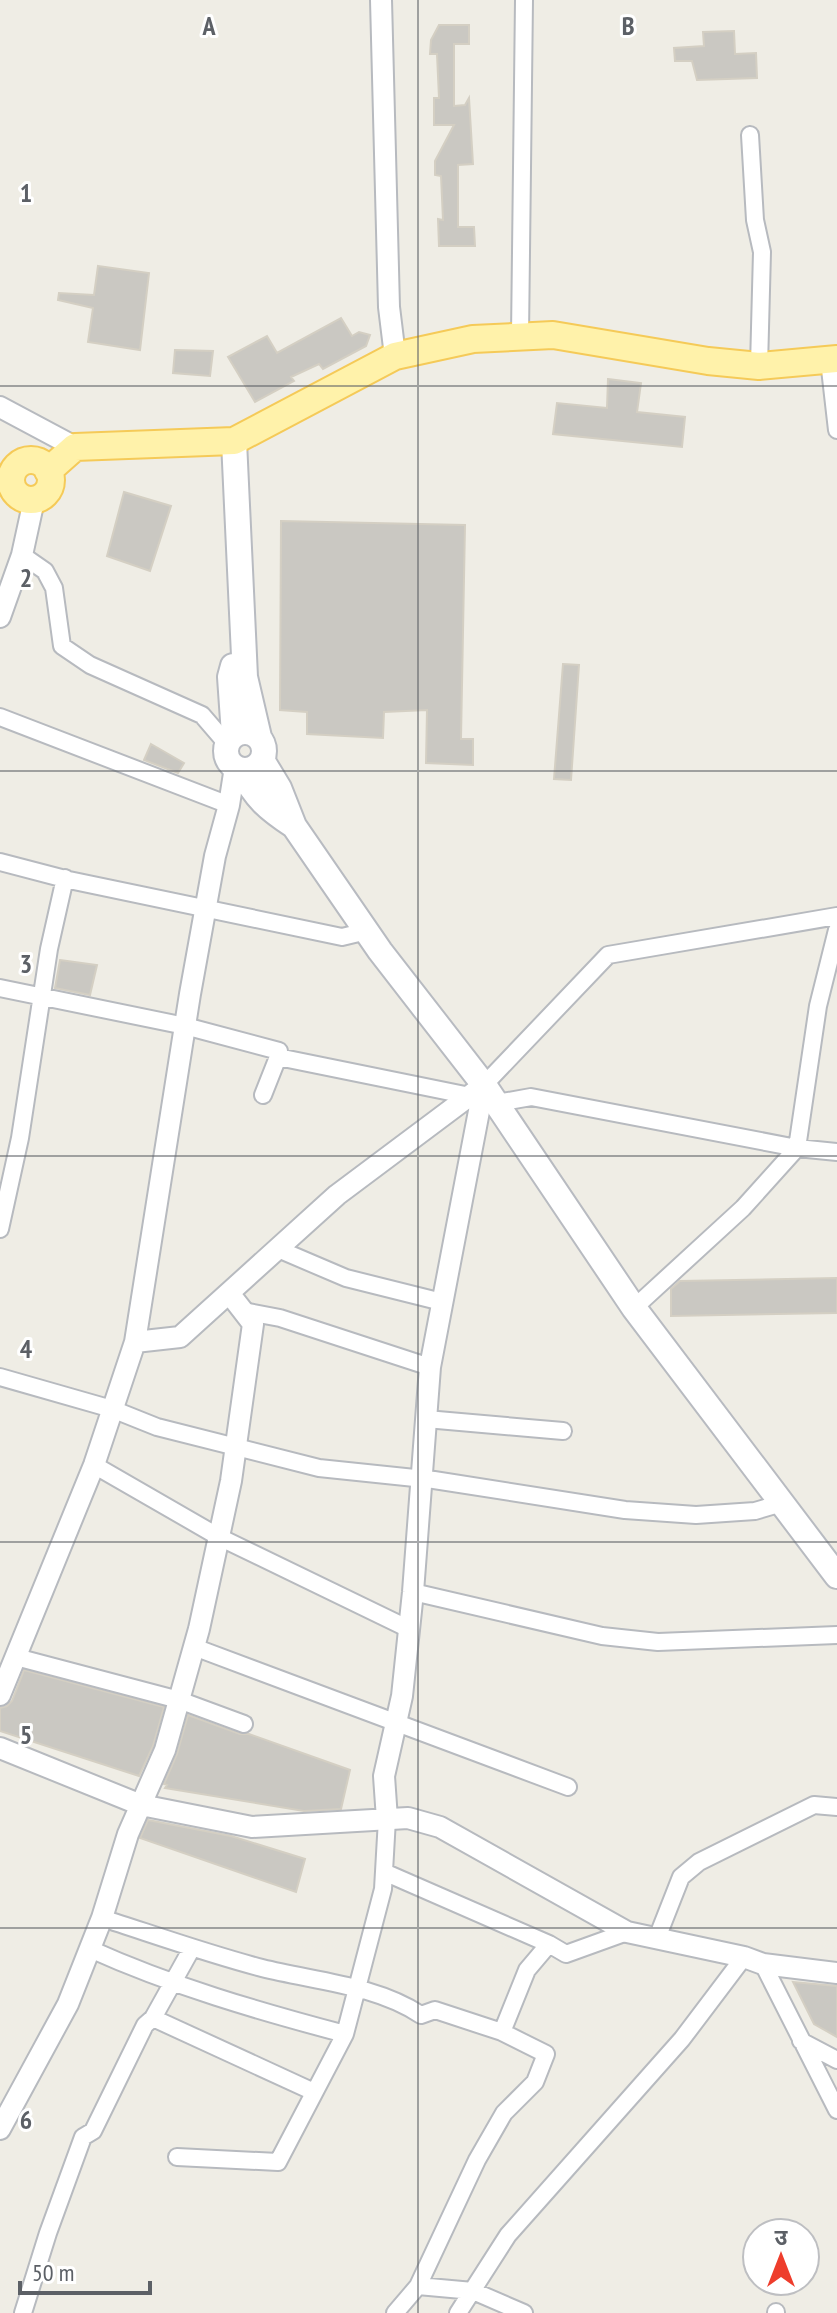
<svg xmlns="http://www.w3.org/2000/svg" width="837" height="2313" font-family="'PT Sans Narrow','Noto Sans Devanagari',sans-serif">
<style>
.building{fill:#cac8c2;stroke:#d4cfc3;stroke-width:2}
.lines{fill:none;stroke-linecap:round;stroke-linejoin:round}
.minor-casing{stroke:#b7babf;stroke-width:20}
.tertiary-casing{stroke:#b7babf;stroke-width:24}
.secondary-casing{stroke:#b8bbc1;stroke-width:28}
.primary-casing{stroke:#f5ca58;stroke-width:30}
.minor{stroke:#fff;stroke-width:16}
.tertiary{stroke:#fff;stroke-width:20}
.secondary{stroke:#fff;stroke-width:24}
.primary{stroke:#fff2aa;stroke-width:26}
.grid{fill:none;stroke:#5c6066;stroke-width:2;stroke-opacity:0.55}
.grid-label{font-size:26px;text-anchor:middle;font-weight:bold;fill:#5c6066;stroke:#fff;stroke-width:6;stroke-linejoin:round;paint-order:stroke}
</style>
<rect width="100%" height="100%" fill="#efede5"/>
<path class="building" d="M439,25H469V44H454V106L465,105L469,98L473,164L458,165V227H474L475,246H439L438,219L443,220L441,176L435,175V161L454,125H434V98H439L437,54H430L431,40Z
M734,31L735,54L756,53L757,78L697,80L692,61H675L674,48L704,46L703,32Z
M98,266L149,273L140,350L88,342L93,308L58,300L59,293L94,295Z
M341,318L352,336L359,332L370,335L366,346L323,369L319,364L291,377L294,381L255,402L228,357L267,336L277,353Z
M175,350L213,351L210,376L173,373Z
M608,379L641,383L637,412L685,417L682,447L553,434L557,403L607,408Z
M124,492L171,506L150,571L107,556Z
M281,521L465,525L461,739H473V765L426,763L427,710L384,712L383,738L307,734V712L280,710Z
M563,664L579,665L571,780L554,779Z
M151,744L184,763L178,773L144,760Z
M60,960L97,965L90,995L55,988Z
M837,1278V1313L671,1316V1289L680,1281Z
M24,1670L164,1707L153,1746L139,1776L0,1731V1708L7,1706L12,1701Z
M188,1715L240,1734H249L350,1770L341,1809L304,1811L165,1788L167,1785L164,1784L177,1754Z
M148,1820L231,1836L305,1859L296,1892L140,1838Z
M793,1982L837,1986V2037L814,2024Z"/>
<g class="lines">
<defs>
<path id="minor" d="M750,135L755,220L762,252L759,366
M520,336L524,0
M829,360L837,430
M22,555L45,571L54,588L62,646L90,665L202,715L227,744
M0,717L229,805
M0,862L69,880L342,937L367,931
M0,988L185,1026L279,1051
M484,1085L608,955L837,916
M263,1095L278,1057L470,1096
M497,1103L531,1097L797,1148L837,1152
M0,1229L20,1138L49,949L65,878
M278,1249L346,1278L442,1302
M634,1308L743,1208L797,1148L818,1006L837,930
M243,1311L280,1318L430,1367
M0,1377L112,1409L157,1427L319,1468L434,1480L625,1510L696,1515L755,1511L782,1503
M426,1419L563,1431
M94,1465L219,1537L409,1629
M413,1592L602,1636L658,1642L837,1635
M194,1647L568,1787
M16,1657L179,1700L244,1724
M384,1872L549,1944L566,1954L627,1932
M102,1918C155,1935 208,1954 262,1968C314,1981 376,1985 421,2015L435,2010L502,2032
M657,1938L681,1877L699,1862L814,1805L837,1807
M90,1949C172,1986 258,2011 345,2034
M763,1964L837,2110
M153,2018L314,2092
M801,2041L837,2060
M177,2157L278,2162L345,2034L383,1889L387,1819
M418,2286L473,2291L524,2313
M23,2313L48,2233L83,2137L93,2131L145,2025L153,2018L192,1948
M395,2313L418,2286L477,2160L504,2113L535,2082L546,2054L502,2032L527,1970L549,1944
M458,2313L508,2235L682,2039L744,1957
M776,2313V2312"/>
<path id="tertiary" d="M381,0L389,307L395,356
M0,407L75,447
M0,617L22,555L34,500
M135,1342L190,994L215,856L229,805L235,767
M0,1695L94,1465L135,1342L180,1337L337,1195L484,1085
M0,1748L141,1805L252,1827L408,1818L440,1827L627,1932L744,1957L763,1964L837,1973
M387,1819L384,1776L402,1696L413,1592L430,1367L484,1085
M0,2129L68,2004L102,1918L128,1834L165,1750L199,1629L231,1481L253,1324L229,1293"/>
<path id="secondary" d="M234,441L245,677L259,737
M233,666L230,677L234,735
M226 751a19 19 0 1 1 38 0a19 19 0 1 1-38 0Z
M262,760L279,788L294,826L380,951L484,1085L634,1308L837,1576
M241,770C255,798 268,809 294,826"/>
<path id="primary" d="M11 480a20 20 0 1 1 40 0a20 20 0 1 1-40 0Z
M48,471L75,447L234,441L395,356L473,339L553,335L708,361L759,366L837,359"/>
</defs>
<use href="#minor" class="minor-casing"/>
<use href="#tertiary" class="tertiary-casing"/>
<use href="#secondary" class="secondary-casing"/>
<use href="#primary" class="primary-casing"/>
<use href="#minor" class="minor"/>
<use href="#tertiary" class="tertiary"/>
<use href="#secondary" class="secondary"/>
<use href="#primary" class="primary"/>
</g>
<path class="grid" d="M418,0V2313M0,386H837M0,771H837M0,1156H837M0,1542H837M0,1928H837"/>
<g class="grid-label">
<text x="209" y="35">A</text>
<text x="628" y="35">B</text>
<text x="26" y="202">1</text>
<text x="26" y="587">2</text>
<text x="26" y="973">3</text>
<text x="26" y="1358">4</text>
<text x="26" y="1744">5</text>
<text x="26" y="2129">6</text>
</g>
<g transform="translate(781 2257)"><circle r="38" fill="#ffffff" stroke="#bebfc2" stroke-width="2"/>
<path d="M0-6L14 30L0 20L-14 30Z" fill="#ee3d2c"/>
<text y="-12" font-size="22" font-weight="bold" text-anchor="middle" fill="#5c6066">उ</text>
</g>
<path d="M20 2281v12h130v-12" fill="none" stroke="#5c6066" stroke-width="4"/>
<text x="32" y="2281" font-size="24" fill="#5c6066" stroke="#ffffff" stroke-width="6" paint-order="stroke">50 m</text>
</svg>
